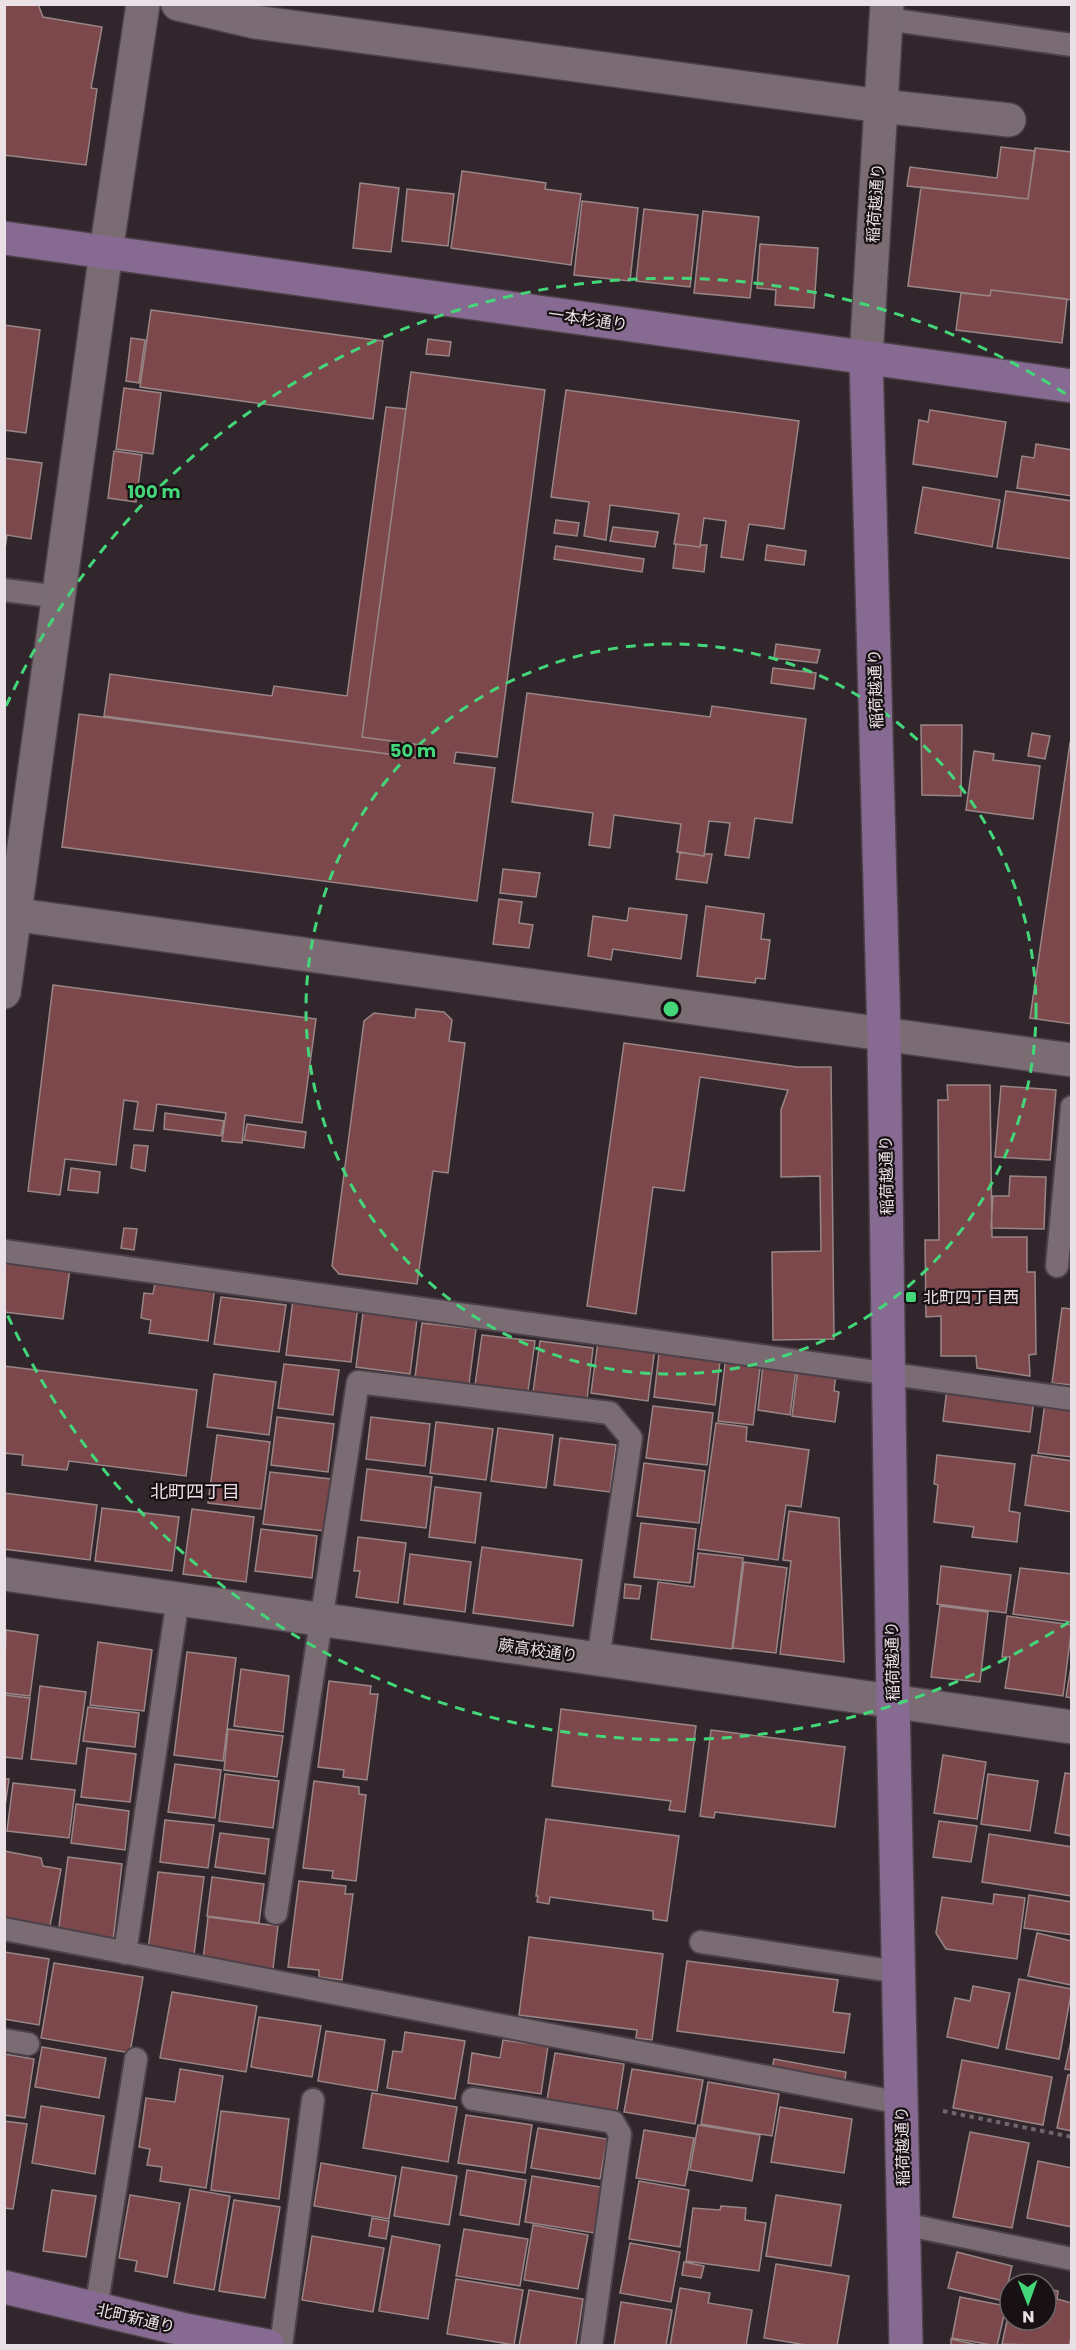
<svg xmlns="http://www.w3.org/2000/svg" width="1076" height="2350" font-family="Poppins,'Noto Sans JP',sans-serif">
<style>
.building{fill:#7d484b;stroke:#988686;stroke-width:1.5}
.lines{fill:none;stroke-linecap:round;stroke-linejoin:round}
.lane-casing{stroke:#4c4148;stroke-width:26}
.street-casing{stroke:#4c4148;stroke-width:36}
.secondary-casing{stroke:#4c4148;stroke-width:36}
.path{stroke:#70656b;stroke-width:4;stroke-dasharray:4.5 4.5;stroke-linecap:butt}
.lane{stroke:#7b6c74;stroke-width:22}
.street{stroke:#7b6c74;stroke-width:33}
.secondary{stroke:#876a91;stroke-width:33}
.ring{fill:none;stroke:#44d77a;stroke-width:3;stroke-dasharray:10 8}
.poi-dot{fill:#44d77a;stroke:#171114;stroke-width:2}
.labels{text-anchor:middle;stroke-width:4.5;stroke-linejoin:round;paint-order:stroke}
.street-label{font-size:16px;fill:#eae1e6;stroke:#171114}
.poi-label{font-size:16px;fill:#eae1e6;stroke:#171114;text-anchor:start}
.neighbourhood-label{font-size:18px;fill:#eedde6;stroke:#171114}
.centre{fill:#44d77a;stroke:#171114;stroke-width:3}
.ring-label{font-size:18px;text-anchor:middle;font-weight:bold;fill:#44d77a;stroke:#171114;stroke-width:4.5;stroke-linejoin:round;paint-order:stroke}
</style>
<rect width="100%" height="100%" fill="#32262d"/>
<path class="building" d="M4,4H38L43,17L102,27L91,88L97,89L86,165L4,155Z
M1001,147L1035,151L1028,199L907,186L910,167L997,178Z
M1035,148L1072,152V300L991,290L990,296L908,286L921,187L1028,199Z
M462,171L546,183L545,189L581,194L571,265L451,248Z
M360,183L399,188L391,252L353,248Z
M407,189L454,194L448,246L402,241Z
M582,201L638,208L630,281L574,275Z
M644,209L698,215L690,287L636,281Z
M703,211L759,217L750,298L694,293Z
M760,244L818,248L814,308L775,305L776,290L757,288Z
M991,290L1067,299L1062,343L956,330L961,293L990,296Z
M151,310L383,341L373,419L140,387Z
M4,325L40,330L26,433L4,430Z
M131,338L145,340L139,383L126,381Z
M428,339L451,342L449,356L426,354Z
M411,372L545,390L497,757L456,752L454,763L495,768L477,901L62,847L79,714L426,759L428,746L362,737Z
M124,388L161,393L153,454L116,449Z
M566,390L799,421L784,529L749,524L743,560L721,557L726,521L704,518L700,547L676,544H674L679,514L610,505L606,540L584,536L589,502L551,497Z
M386,407L406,409L362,737L428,746L426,759L104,716L110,674L272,696L274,686L347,696Z
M930,410L1006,422L997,477L913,464L919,420L928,422Z
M1036,444L1072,450V496L1017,488L1022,456L1034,458Z
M114,451L142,455L136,502L108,498Z
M4,458L42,463L31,539L7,535L4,556Z
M923,487L1000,500L992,547L915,533Z
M1006,491L1072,501V559L997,548Z
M556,520L579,523L577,536L554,533Z
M613,527L658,532L655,547L610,541Z
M676,544L700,547L701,545H707L704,572L673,568Z
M767,545L806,551L804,565L765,560Z
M556,546L644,559L642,572L554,559Z
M776,644L820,650L817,663L774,658Z
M773,668L816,673L814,689L771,683Z
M527,693L710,717L712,706L806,719L792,823L755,818L749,858L725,855L730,823L709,821L704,856L677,852L681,824L614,815L610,848L589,845L593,813L512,802Z
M921,725H962L961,796L922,795Z
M1032,733L1050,736L1045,759L1028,756Z
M1070,743L1072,744V1024L1030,1018Z
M974,751L994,754L993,760L1040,766L1033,819L966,810Z
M680,852L704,856V854H712L707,883L676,879Z
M503,869L540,873L536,897L500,893Z
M499,899L522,902L519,923L533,925L529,948L493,944Z
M706,906L764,914L761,939L770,940L765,979L756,978L755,983L697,976Z
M629,908L687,915L681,959L613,949L611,960L588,956L593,916L627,921Z
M53,985L316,1019L302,1123L245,1115L242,1143L222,1141L226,1113L157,1104L153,1131L134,1129L138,1102L124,1100L116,1165L65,1159L60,1195L28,1191Z
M416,1009L444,1012L452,1020L449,1041L465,1043L448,1173L433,1171L417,1284L339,1274L332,1266L364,1021L374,1013L415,1018Z
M624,1043L797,1067H831L834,1339L773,1340L772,1252L821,1251L820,1176L781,1177V1110L788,1090L700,1077L684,1191L653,1187L636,1314L587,1306Z
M947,1085H990L992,1237H1027V1272H1035L1036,1354L1029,1355L1030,1376L977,1368L976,1356H941V1316L926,1317L925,1240H939L938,1100H948Z
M1001,1086L1056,1090L1050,1160L995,1157Z
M165,1113L224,1121L221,1136L164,1129Z
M247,1124L306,1132L304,1148L244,1140Z
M134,1145L148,1146L145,1171L131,1168Z
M71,1168L100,1172L98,1193L68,1190Z
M1010,1176L1046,1177L1044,1229L991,1228L993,1196H1009Z
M124,1228L137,1229L134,1250L121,1248Z
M5,1260L70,1268L63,1319L4,1312Z
M156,1278L215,1286L208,1341L149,1333L151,1320L141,1318L144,1293L153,1294Z
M221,1297L286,1305L279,1352L214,1344Z
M293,1299L358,1306L351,1362L286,1355Z
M1062,1308L1072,1309V1385L1052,1383Z
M363,1313L417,1319L410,1374L356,1367Z
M422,1323L476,1329L469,1384L415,1377Z
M482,1335L535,1341L528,1391L475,1385Z
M540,1341L593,1348L587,1399L533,1392Z
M598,1341L655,1348L648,1401L591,1393Z
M659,1353L720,1361L715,1405L654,1397Z
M726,1356L761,1360L753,1425L718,1421Z
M284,1364L339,1370L333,1415L278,1408Z
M763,1365L796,1369L790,1415L758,1410Z
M4,1366L197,1390L186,1476L69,1461L67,1470L22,1465L23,1455L4,1453Z
M798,1369L836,1373L834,1391L839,1392L835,1422L792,1416Z
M214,1374L276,1382L269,1435L207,1427Z
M947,1388L1034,1400L1030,1432L943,1421Z
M1045,1403L1072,1407V1457L1038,1453Z
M653,1406L713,1413L707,1465L646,1458Z
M277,1417L334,1424L328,1472L271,1465Z
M371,1417L430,1424L425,1466L366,1459Z
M436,1422L493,1429L486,1480L430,1473Z
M716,1423L747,1427L746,1441L809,1450L801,1507L786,1505L778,1560L698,1549Z
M498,1428L553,1435L546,1488L491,1481Z
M217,1435L270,1442L261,1509L208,1503Z
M560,1438L616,1445L610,1492L554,1485Z
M937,1455L1015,1464L1009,1511L1020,1513L1017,1542L972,1537L974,1527L934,1522L938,1485L934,1484Z
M1032,1455L1072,1461V1512L1025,1505Z
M644,1463L705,1471L699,1523L637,1516Z
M367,1469L432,1477L426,1528L361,1520Z
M270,1472L331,1479L325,1531L263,1524Z
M435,1487L481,1493L475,1543L429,1537Z
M4,1493L97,1505L90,1560L4,1549Z
M102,1508L179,1517L172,1571L95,1561Z
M192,1509L254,1517L246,1582L183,1574Z
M789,1511L839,1518L844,1662L780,1654L791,1561L783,1560Z
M641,1523L696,1529L690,1583L634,1577Z
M261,1529L317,1536L312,1578L255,1571Z
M358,1537L406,1543L398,1603L356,1597L360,1571H354Z
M482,1547L582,1560L573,1626L473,1613Z
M698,1553L743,1558L732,1649L651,1639L658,1582L694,1587Z
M410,1554L471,1562L465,1612L404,1604Z
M744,1562L787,1568L776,1653L733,1648Z
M941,1566L1011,1575L1006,1613L937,1604Z
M1020,1568L1072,1574V1622L1013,1614Z
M625,1584L641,1586L639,1599L624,1598Z
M940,1606L988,1612L980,1682L931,1677Z
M1007,1616L1072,1625L1063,1696L1005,1688L1010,1657H1002Z
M6,1630L38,1635L30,1696L4,1693Z
M98,1642L152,1650L144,1711L90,1705Z
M187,1652L236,1658L223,1761L174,1755Z
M1072,1660V1698L1066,1697Z
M241,1669L289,1676L283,1732L234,1726Z
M329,1681L371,1686L370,1694H378L367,1780L343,1777L344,1770L318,1767Z
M40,1686L86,1692L76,1764L31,1759Z
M4,1695L30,1698L22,1759L4,1757Z
M88,1707L139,1713L135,1747L83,1741Z
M561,1709L696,1726L685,1812L669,1810L671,1801L552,1786Z
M228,1729L283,1736L277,1777L224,1770Z
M711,1730L845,1747L835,1827L715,1812L714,1818L700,1816Z
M87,1748L136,1754L130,1802L81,1797Z
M943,1755L986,1762L977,1819L934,1813Z
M175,1764L221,1770L215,1818L168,1812Z
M1065,1773L1072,1774V1836L1055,1833Z
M225,1774L279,1781L273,1828L219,1821Z
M988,1774L1038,1781L1030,1831L981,1824Z
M4,1779H9L4,1813Z
M314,1781L359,1787V1794L366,1795L356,1881L332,1878L333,1871L303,1868Z
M13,1783L75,1790L69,1838L7,1831Z
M76,1804L129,1811L125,1850L71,1843Z
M546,1819L679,1836L667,1921L653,1919V1911L550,1897L549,1904L537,1902L538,1896H536Z
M165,1820L214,1825L208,1868L160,1862Z
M939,1821L977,1826L971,1862L933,1857Z
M220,1833L269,1839L265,1874L215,1867Z
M989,1834L1072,1847V1896L982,1882Z
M4,1851L41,1858L43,1866L61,1869L49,1931L4,1923Z
M68,1857L122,1864L113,1941L58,1934Z
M158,1872L204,1877L194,1955L148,1950Z
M212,1877L264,1884L259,1923L207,1916Z
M299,1881L346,1886L345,1894H353L342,1980L319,1977V1970L288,1967Z
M994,1894L1025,1898L1017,1959L946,1949L936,1933L942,1897L993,1904Z
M1029,1895L1072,1902V1935L1024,1928Z
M208,1917L278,1926L273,1969L203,1960Z
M1037,1933L1072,1941L1071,1985L1028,1976Z
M529,1937L663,1954L652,2040L636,2038L637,2030L519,2015Z
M4,1952L49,1959L39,2025L4,2019Z
M687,1961L838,1980L833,2012L850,2014L844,2053L677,2031Z
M54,1963L143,1977L130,2053L41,2038Z
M1019,1979L1072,1989L1059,2059L1006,2049Z
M973,1986L1010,1993L998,2048L947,2037L955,1998L970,2001Z
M172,1992L257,2006L246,2072L160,2058Z
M259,2017L321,2026L312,2077L251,2067Z
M326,2031L385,2040L377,2091L318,2081Z
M405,2032L465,2041L455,2099L387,2088L393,2051L402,2052Z
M1072,2036V2070L1065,2069Z
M503,2040L548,2046L541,2094L468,2083L472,2053L500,2058Z
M42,2047L106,2058L99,2098L35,2087Z
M555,2053L624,2064L617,2111L547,2100Z
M4,2054L34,2059L25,2118L4,2115Z
M774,2059L846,2072L844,2086L771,2073Z
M962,2060L1052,2077L1043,2125L953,2108Z
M180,2069L223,2076L206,2188L160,2181L162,2167L147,2165L150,2149L139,2147L146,2098L175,2102Z
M632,2069L703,2080L695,2124L624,2112Z
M1068,2075H1072V2131L1057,2128Z
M708,2082L779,2094L772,2136L701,2124Z
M372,2093L457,2107L448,2162L363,2148Z
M41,2106L104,2116L95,2174L32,2163Z
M780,2107L852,2119L844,2173L771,2162Z
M221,2111L289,2119L279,2199L211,2190Z
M466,2115L532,2125L525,2173L458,2163Z
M4,2121L27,2124L13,2209L4,2208Z
M698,2125L760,2135L752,2181L690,2170Z
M538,2128L607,2139L600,2179L531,2168Z
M644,2130L694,2138L685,2186L636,2178Z
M970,2132L1029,2143L1012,2228L953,2217Z
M1038,2161L1072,2168V2227L1027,2218Z
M321,2163L396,2176L389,2219L314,2206Z
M402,2167L457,2176L449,2225L394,2216Z
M467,2170L526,2180L519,2225L460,2215Z
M532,2176L601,2187L594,2233L525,2222Z
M639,2181L689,2190L680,2247L629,2239Z
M190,2189L230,2196L214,2290L174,2283Z
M52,2190L96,2196L86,2257L43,2251Z
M130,2195L180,2203L167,2277L135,2271L137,2261L119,2258Z
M776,2195L841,2205L831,2266L766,2256Z
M234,2200L280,2207L265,2298L219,2291Z
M721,2206L746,2208L745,2220L766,2223L759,2271L686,2261L693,2208L720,2210Z
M372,2218L389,2221L386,2239L369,2236Z
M533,2225L588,2235L578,2289L524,2280Z
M464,2229L528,2239L520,2286L456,2276Z
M312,2236L384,2248L373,2312L302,2300Z
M392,2236L440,2245L428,2319L379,2311Z
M630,2243L680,2252L671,2302L620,2293Z
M957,2252L1012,2266L1004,2301L948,2288Z
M684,2262L704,2266L701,2278L682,2275Z
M776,2264L849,2276L837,2346H812L764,2338Z
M456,2279L523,2290L514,2345L447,2334Z
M680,2288L710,2293L708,2303L752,2310L746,2346H670Z
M1046,2289L1058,2291L1057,2299L1072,2303V2333L1069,2346L1002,2344L1010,2307V2320H1046Z
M529,2290L583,2299L576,2346H519Z
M960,2297L1006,2306L997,2346L952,2338Z
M621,2302L672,2310L666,2346H614Z
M951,2339L982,2346H951Z"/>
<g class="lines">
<defs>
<path id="lane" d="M886,19L1072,45
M4,590L59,597
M4,1251L1072,1399
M1057,1266L1072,1107
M276,1913L358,1382L610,1413L631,1438L598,1659
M4,1929L901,2103
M701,1942L898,1972
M125,1953L178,1599
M4,2040L28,2044
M473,2099L613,2122L620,2134L591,2346
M904,2224L1072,2259
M96,2309L136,2059
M281,2346L313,2100"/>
<path id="street" d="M178,4L255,22L881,106L1009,120
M866,358L887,4
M4,913L1072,1060
M4,992L106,252L143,4
M4,1574L1072,1727"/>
<path id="secondary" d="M4,238L1072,386
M866,358L884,1034L893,1702L906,2346
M4,2287L190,2331L268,2346"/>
</defs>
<use href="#lane" class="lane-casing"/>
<use href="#street" class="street-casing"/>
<use href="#secondary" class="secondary-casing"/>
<path class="path" d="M943,2111L1072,2137"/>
<use href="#lane" class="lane"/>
<use href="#street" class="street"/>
<use href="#secondary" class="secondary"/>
</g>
<g class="ring">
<circle cx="671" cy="1009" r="365"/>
<path d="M1069 1622A731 731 0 0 1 6 1312M6 706A731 731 0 0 1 1069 396"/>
</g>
<rect class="poi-dot" x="905" y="1291" width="12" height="12" rx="3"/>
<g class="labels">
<g class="street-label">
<text transform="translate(875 203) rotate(-86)" y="6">稲荷越通り</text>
<text transform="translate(588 319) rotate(8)" y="6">一本杉通り</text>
<text transform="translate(875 689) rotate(-92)" y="6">稲荷越通り</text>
<text transform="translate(886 1175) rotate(-91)" y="6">稲荷越通り</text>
<text transform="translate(538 1650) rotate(8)" y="6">蕨高校通り</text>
<text transform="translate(892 1661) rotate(-91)" y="6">稲荷越通り</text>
<text transform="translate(902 2146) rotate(-91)" y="6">稲荷越通り</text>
<text transform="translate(136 2318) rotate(13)" y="6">北町新通り</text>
</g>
<g class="poi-label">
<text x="923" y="1303">北町四丁目西</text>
</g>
<g class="neighbourhood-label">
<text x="195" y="1498">北町四丁目</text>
</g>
</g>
<circle cx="671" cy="1009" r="9" class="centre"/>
<g class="ring-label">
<text x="154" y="498">100 m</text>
<text x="413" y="757">50 m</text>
</g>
<rect width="1076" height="2350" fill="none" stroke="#eae1e6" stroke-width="12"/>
<g transform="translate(1028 2302) rotate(179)"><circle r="28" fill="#171114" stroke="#6b6468" stroke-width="1.5"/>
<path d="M0-4.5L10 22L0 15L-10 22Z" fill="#44d77a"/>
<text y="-9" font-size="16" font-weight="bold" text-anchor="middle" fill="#eae1e6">N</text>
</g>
</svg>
